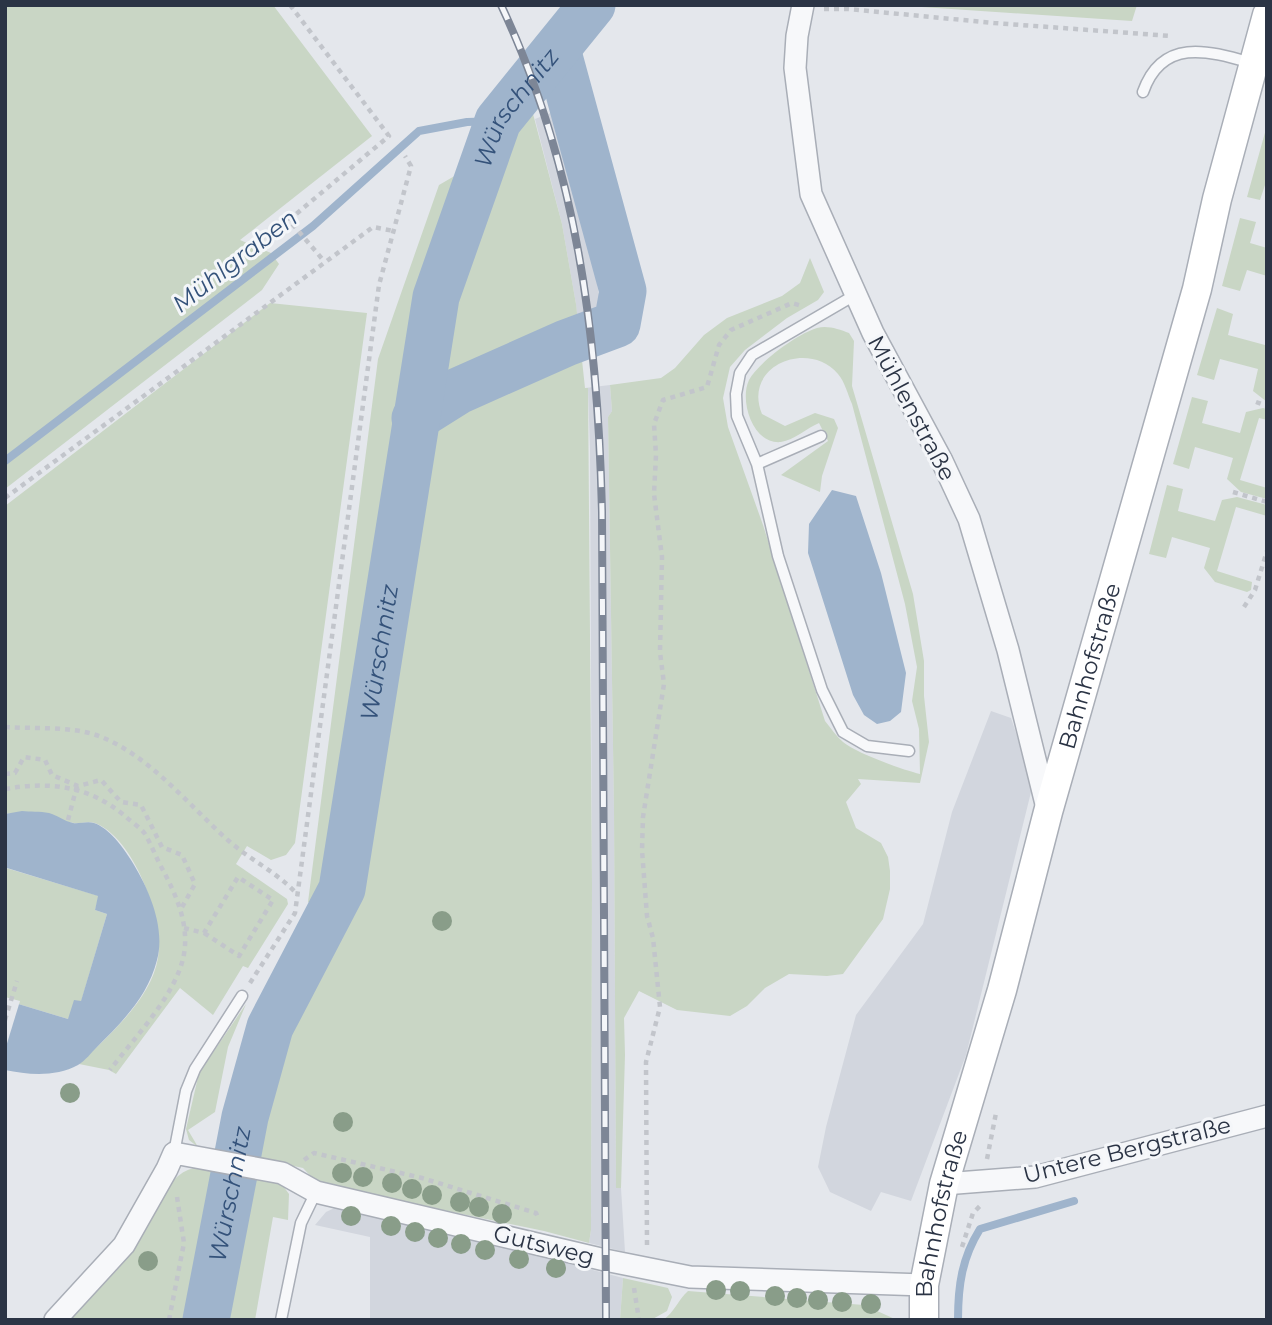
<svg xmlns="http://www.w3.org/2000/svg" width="1272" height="1325" font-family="Montserrat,sans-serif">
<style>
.built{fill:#d2d6de}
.green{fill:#c9d6c5}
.water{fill:#9fb4cc}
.pier{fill:#e4e7ec}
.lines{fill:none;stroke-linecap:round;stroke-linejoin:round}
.stream{stroke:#9fb4cc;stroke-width:8}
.river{stroke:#9fb4cc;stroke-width:47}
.service-casing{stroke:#a9aeb7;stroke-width:13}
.minor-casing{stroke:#a9aeb7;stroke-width:24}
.secondary-casing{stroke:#a9aeb7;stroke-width:31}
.path{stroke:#c2c5cb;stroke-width:4.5;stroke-dasharray:5 5;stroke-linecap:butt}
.service{stroke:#f7f8fa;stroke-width:10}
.minor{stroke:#f7f8fa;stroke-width:21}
.secondary{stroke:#fff;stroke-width:28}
.rail-casing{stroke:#7d8696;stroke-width:8}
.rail{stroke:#f4f6f9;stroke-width:5;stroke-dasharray:16;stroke-linecap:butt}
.tree{fill:#899d89}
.labels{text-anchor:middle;stroke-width:6;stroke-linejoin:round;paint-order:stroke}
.street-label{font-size:23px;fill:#2b3445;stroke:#f4f6f9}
.water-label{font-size:24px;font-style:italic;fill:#34527a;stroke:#f4f6f9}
</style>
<rect width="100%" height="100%" fill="#e4e7ec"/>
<path class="built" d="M553,112L563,133L585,217L603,317L577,321L576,304L562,224L535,119Z
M610,385L612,411L608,417L614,811L616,1187L621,1188L625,1252L589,1243L591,1230L592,883L590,449L588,389L585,388Z
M991,711L1011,718L1033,784L966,1055L911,1201L881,1192L871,1211L830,1192L818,1167L826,1127L856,1015L923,924L952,812Z
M343,1204L623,1278L620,1320H370V1237L315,1225L326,1212Z"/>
<path class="green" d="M5,5H273L372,136L240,240L271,253L279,264L262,290L5,489Z
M892,5H1137L1132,21Z
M532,110L562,224L576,304L585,388H588L592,883L591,1230L589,1243L544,1231L318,1184L303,1168L252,1157L286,1039L351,890L370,809L427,393L446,299L496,175L506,160L510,132Z
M1266,129L1267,179L1260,200L1247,197Z
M470,167L430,295L404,415L358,721L349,805L334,886L321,910L308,902L378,359L439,185Z
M1240,218L1256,222L1250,243L1267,248V276L1247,270L1240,291L1222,286Z
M810,258L824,292L818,300L787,318L745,350L730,367L723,398L728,427L763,525L825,721C831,728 836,736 843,742C856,753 903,770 920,774L919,729L912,701L917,667L905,604L852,404C848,395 845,382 838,374C808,339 742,366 762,414L785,426L815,413L834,419L838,428L822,476L820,492L781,475L828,441L819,423C807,428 794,440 781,442C753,445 739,401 749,380C759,362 797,334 817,328C827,325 839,329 849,333L854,341L852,386L913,594L924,661V696L929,742L920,783L858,779L861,784L846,802L856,828L881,843L888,857L890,871V889L883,919L843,974L827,976L789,974L765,988L747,1006L730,1016L677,1010L639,991L624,1018L625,1055L621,1188H616L614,811L608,417L612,411L610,385L661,378L675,368L704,335L727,318L782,296L800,283Z
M270,303L367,313L295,843L286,855L271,860L247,846L236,864L287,899L288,904L248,968L243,966L213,1015L180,988L116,1074L109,1070L79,1064C108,1036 151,1000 158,958C164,919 134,838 95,823C88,821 80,824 74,823C49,819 31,810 5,814V506Z
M1217,308L1233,314L1228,335L1265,345L1267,343V402L1253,391L1258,369L1220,359L1214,380L1197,375Z
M1192,397L1208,401L1202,423L1240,433L1246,412L1263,408L1267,409V420L1259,418L1240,480L1267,488V499L1241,492L1227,479L1233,458L1195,447L1189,469L1173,464Z
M1167,485L1183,489L1178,511L1215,521L1222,500L1237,497L1267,505V516L1236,507L1217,571L1252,582L1251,590L1247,592L1215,582L1204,568L1210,548L1172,537L1166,558L1149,554Z
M6,868L99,896L95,910L107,914L81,1002L68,1019L5,1000Z
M246,1004L228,1047L215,1112L188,1130L198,1147L189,1140L186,1129L199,1073Z
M194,1168L281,1183L289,1194L288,1220L273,1217L255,1320H68C88,1299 119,1271 135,1248C151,1225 163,1174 194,1168Z
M623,1278L668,1288L672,1297L667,1311L651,1320H620Z
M688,1291L864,1305L897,1320H663C674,1313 678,1300 688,1291Z"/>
<path class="water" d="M832,490L856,496L881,573L906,673L901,712L890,721L877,724L864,715L853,695L808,553L809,524Z
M22,811C30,812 40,811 49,813C57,815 64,821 73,823C79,824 87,821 94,823C109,828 123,847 131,860C148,887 166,927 157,960C148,996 123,1021 97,1047C92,1052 85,1061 78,1065C56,1077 29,1075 5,1070V1000L68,1019L74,1000L81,1001L107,914L95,910L98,896L7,868L5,872V814Z"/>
<path class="pier" d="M5,997L20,1001L5,1050Z"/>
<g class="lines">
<path class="stream" d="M5,461L313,226L419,131L467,122L498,121
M958,1320C958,1285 962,1258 980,1229L1074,1201"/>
<g class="river">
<path d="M415,418L458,391L566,343L617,324L623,291L557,49"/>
<path id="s1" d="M206,1320L245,1117L270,1027L342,889L436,297L498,121L592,5"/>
</g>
<defs>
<path id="service" d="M1143,92C1162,38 1207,50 1251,63
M855,295L752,355L740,373L736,394L737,416L757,464L778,556L822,690L843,732L867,746L909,751
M757,464L821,436
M174,1153L186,1091L195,1069L242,996
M281,1320L301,1223L316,1192"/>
<path id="minor" d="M803,5L797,36L795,68L811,194L873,333L942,461L969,519L1008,650L1048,812
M944,1184L1035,1177L1267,1116
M55,1320L124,1245L167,1169L174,1153L282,1173L316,1192L605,1260L690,1277L924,1285"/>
<g id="secondary">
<path id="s2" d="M924,1320V1285L944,1184L1002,990L1048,812L1197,289L1217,199L1267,15"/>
</g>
</defs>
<use href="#service" class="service-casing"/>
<use href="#minor" class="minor-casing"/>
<use href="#secondary" class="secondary-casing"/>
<path class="path" d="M290,5L389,136L289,220L324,261
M824,9H848L994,23L1171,36
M1256,402L1267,406
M1233,492L1267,502
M5,498L373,227L394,231
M1244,607L1255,590L1267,551
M5,727C34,729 69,726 96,735C148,753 189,806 230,842C252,861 278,873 298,895
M5,774L15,773L24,757L45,760L52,775L78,786L101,780L121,802L141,805L162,847L182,855L195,884L181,909
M5,789C51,781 89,786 125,816C131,822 140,827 145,834C152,846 157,860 164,872C177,897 189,925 184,954C177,994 134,1038 110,1070
M68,820L78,782
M184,928L204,933L238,877L273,900L239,956L204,933
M250,983L295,913L379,285L411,166L405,156
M5,1020L17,981
M987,1159L996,1113
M304,1160L314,1153L422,1178L536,1213L539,1220
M647,1245L646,1062L660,1007L653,938L647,916L642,850L643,817L664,684L660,652L662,557L654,494L656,455L654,424L663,400L707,387L719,345L731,330L792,303L802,306
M962,1247L973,1213L981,1205
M634,1288L639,1320
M169,1320L184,1243L177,1197"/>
<use href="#service" class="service"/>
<use href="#minor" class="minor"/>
<use href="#secondary" class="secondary"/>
<defs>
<path id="rail" d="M501,5C577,166 598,336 602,512L606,1320"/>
</defs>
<use href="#rail" class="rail-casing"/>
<use href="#rail" class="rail"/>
</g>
<g class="tree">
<circle cx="442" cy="921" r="10"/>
<circle cx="70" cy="1093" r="10"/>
<circle cx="343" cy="1122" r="10"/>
<circle cx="342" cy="1173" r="10"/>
<circle cx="363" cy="1177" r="10"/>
<circle cx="392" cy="1183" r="10"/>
<circle cx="412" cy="1189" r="10"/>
<circle cx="432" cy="1195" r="10"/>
<circle cx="460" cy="1202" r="10"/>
<circle cx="479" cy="1207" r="10"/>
<circle cx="502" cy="1214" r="10"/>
<circle cx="351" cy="1216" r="10"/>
<circle cx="391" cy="1226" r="10"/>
<circle cx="415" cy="1232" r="10"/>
<circle cx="438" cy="1238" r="10"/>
<circle cx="461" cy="1244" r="10"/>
<circle cx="485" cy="1250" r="10"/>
<circle cx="519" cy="1259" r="10"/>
<circle cx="148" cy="1261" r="10"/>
<circle cx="556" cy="1268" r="10"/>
<circle cx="716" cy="1290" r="10"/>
<circle cx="740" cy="1291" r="10"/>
<circle cx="775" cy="1296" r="10"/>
<circle cx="797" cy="1298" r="10"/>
<circle cx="818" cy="1300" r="10"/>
<circle cx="842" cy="1302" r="10"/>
<circle cx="871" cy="1304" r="10"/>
</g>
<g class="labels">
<g class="street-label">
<text transform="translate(912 408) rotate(62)" y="8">Mühlenstraße</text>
<text dy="8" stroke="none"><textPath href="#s2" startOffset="676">Bahnhofstraße</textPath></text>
<text transform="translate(1127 1150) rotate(-14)" y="8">Untere Bergstraße</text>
<text dy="8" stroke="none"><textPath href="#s2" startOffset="108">Bahnhofstraße</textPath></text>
<text transform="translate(544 1245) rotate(14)" y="8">Gutsweg</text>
</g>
<g class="water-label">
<text dy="8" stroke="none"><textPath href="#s1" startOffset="1262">Würschnitz</textPath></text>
<text transform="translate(235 261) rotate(-38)" y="8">Mühlgraben</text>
<text dy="8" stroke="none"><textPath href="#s1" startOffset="695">Würschnitz</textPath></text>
<text dy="8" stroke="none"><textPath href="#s1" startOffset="128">Würschnitz</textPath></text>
</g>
</g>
<rect width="1272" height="1325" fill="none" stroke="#2b3445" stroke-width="14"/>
</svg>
